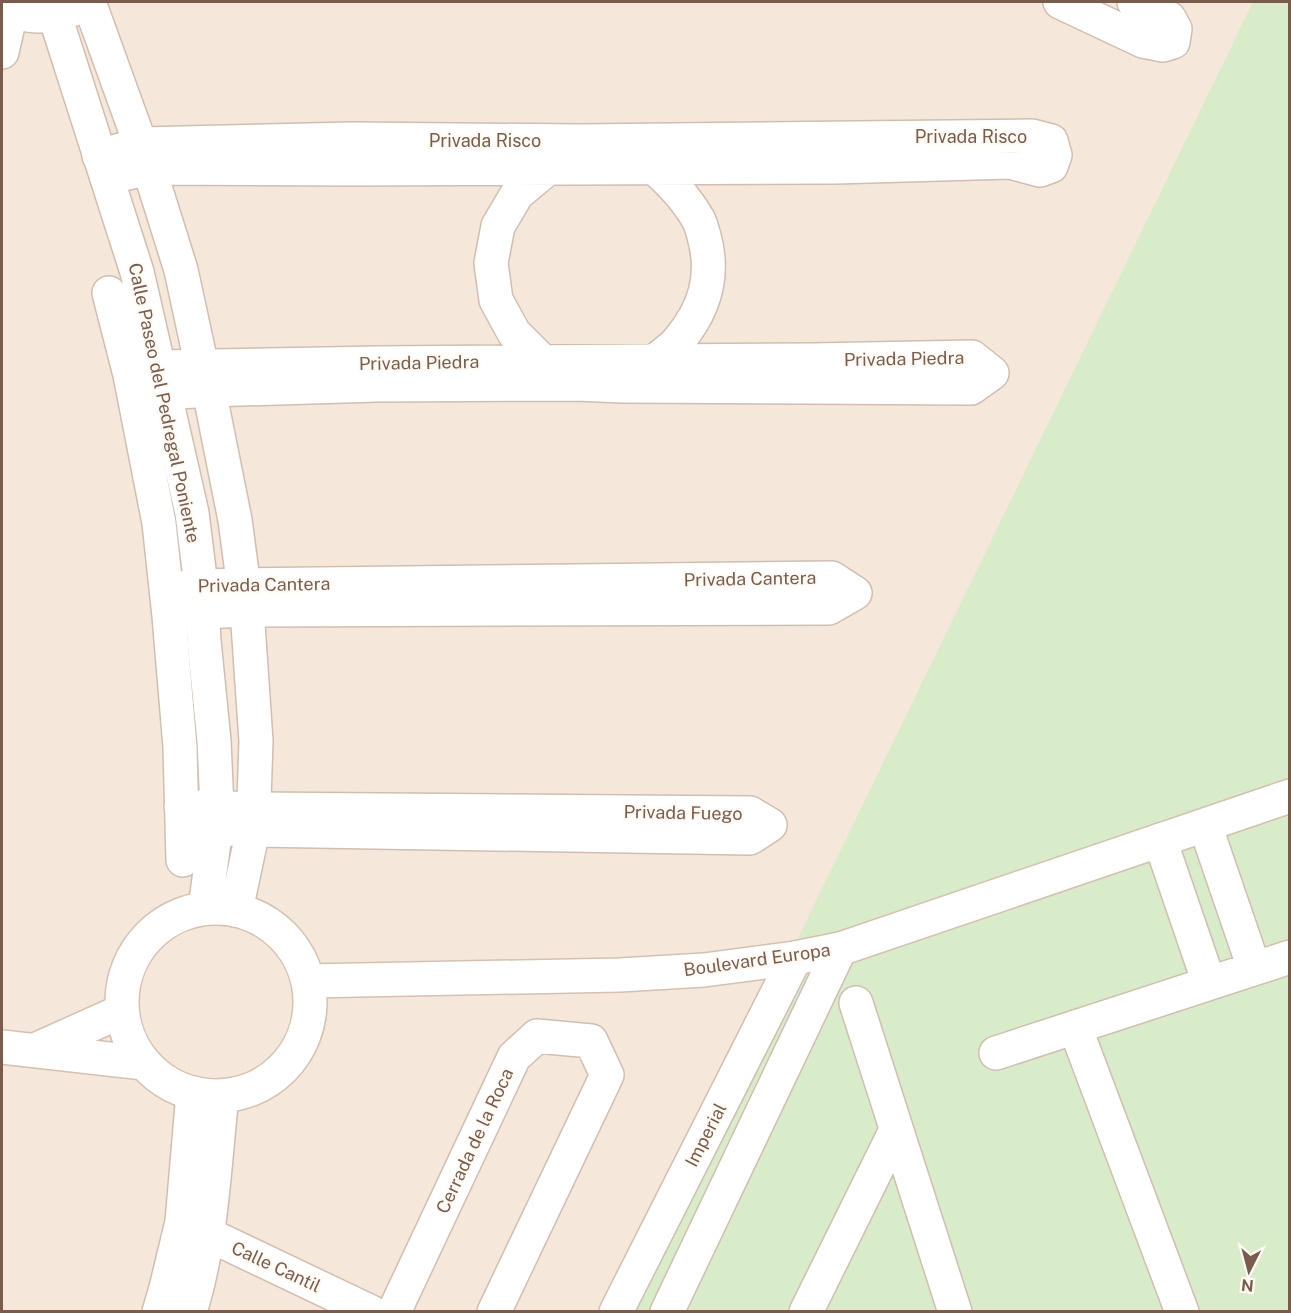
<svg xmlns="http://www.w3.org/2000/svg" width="1291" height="1313" font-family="'Public Sans',sans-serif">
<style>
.residential{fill:#f5e8da}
.green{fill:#d8ecc9}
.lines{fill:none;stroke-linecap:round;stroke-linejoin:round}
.minor-casing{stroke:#d1beb0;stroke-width:36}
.tertiary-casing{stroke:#d1beb0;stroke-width:36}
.secondary-casing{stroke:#d6c0b0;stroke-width:36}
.minor{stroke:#fff;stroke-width:33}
.tertiary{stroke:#fff;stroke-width:33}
.secondary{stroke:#fff;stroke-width:33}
.labels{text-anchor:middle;stroke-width:4.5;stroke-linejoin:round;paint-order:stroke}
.street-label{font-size:18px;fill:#7a5c4d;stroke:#fffaf3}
</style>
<rect width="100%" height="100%" fill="#fdf6ec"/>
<path class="residential" d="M2,2H1289V1311H2Z"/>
<path class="green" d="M1253,2H1289V1311L616,1312Z"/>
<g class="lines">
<defs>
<path id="minor" d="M1060,2L1143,41L1163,45L1173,42L1175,29L1169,18L1134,2
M99,156L141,144L352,139L580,141L1032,136L1051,141L1055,155L1051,166L1040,170L1010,162L835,167L354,169L149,168L107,178
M645,160C666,177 685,196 698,219C701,224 702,230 704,236C715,276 705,309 679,340C671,350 658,358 647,367
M109,293L130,375L159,523L169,616L180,747L183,860
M552,368L543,362L514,333L496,300L491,263L498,226L517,194L553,164
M130,375L159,367L378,363L813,360L972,357L992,373L971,388L622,386L577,384L377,385L209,390L165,393L135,398
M167,589L201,586L242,585L832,578L855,593L829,608L247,610L203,612L169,616
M181,806L253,809L750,813L770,825L750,838L253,830L182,827
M1205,825L1254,968
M1160,840L1209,983
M856,1003L955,1312
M1075,1027L1182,1312
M996,1053L1290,957
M182,1222L371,1312
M394,1312L514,1057L537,1036L591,1041L607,1075L494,1312
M616,1312L795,958
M667,1312L840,949
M806,1312L896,1130"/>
<path id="tertiary" d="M89,2L149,168L181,270L202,367L209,390L235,520L247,610L256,741L253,830L236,910
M2,5C24,19 50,19 74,9
M55,16L137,272L192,513L201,586L204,641L214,741L217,808L216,828L205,908
M2,52L11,12
M159,1312L166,1288L182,1222L193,1093
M190,1312C212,1242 214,1168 222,1096"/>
<path id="secondary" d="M122 1002a94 94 0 1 1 188 0a94 94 0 1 1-188 0Z
M308,981L620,975L704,970L795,958L840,949L1290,796
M2,1047L144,1063
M35,1050L122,1011"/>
</defs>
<use href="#minor" class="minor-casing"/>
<use href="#tertiary" class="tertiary-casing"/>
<use href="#secondary" class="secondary-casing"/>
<use href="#minor" class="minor"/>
<use href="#tertiary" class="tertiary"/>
<use href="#secondary" class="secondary"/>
</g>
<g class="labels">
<g class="street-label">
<text x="971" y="143">Privada Risco</text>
<text x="485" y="147">Privada Risco</text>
<text transform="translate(904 359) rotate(-1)" y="6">Privada Piedra</text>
<text transform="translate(419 363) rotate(-1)" y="6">Privada Piedra</text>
<text transform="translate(164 403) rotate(78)" y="6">Calle Paseo del Pedregal Poniente</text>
<text transform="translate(750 579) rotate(-1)" y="6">Privada Cantera</text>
<text transform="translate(264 585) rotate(-1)" y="6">Privada Cantera</text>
<text transform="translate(683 813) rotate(1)" y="6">Privada Fuego</text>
<text transform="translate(757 960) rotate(-8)" y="6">Boulevard Europa</text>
<text transform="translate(706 1135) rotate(-63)" y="6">Imperial</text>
<text transform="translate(475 1141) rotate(-65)" y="6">Cerrada de la Roca</text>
<text transform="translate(276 1267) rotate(25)" y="6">Calle Cantil</text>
</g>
</g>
<rect width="1291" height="1313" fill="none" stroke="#7a5c4d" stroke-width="6"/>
<g transform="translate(1249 1271) rotate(186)" stroke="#fffaf3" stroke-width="4.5" paint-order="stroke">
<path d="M0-4.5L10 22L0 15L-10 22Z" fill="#7a5c4d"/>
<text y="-9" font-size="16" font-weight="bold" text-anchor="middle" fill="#7a5c4d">N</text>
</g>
</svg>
